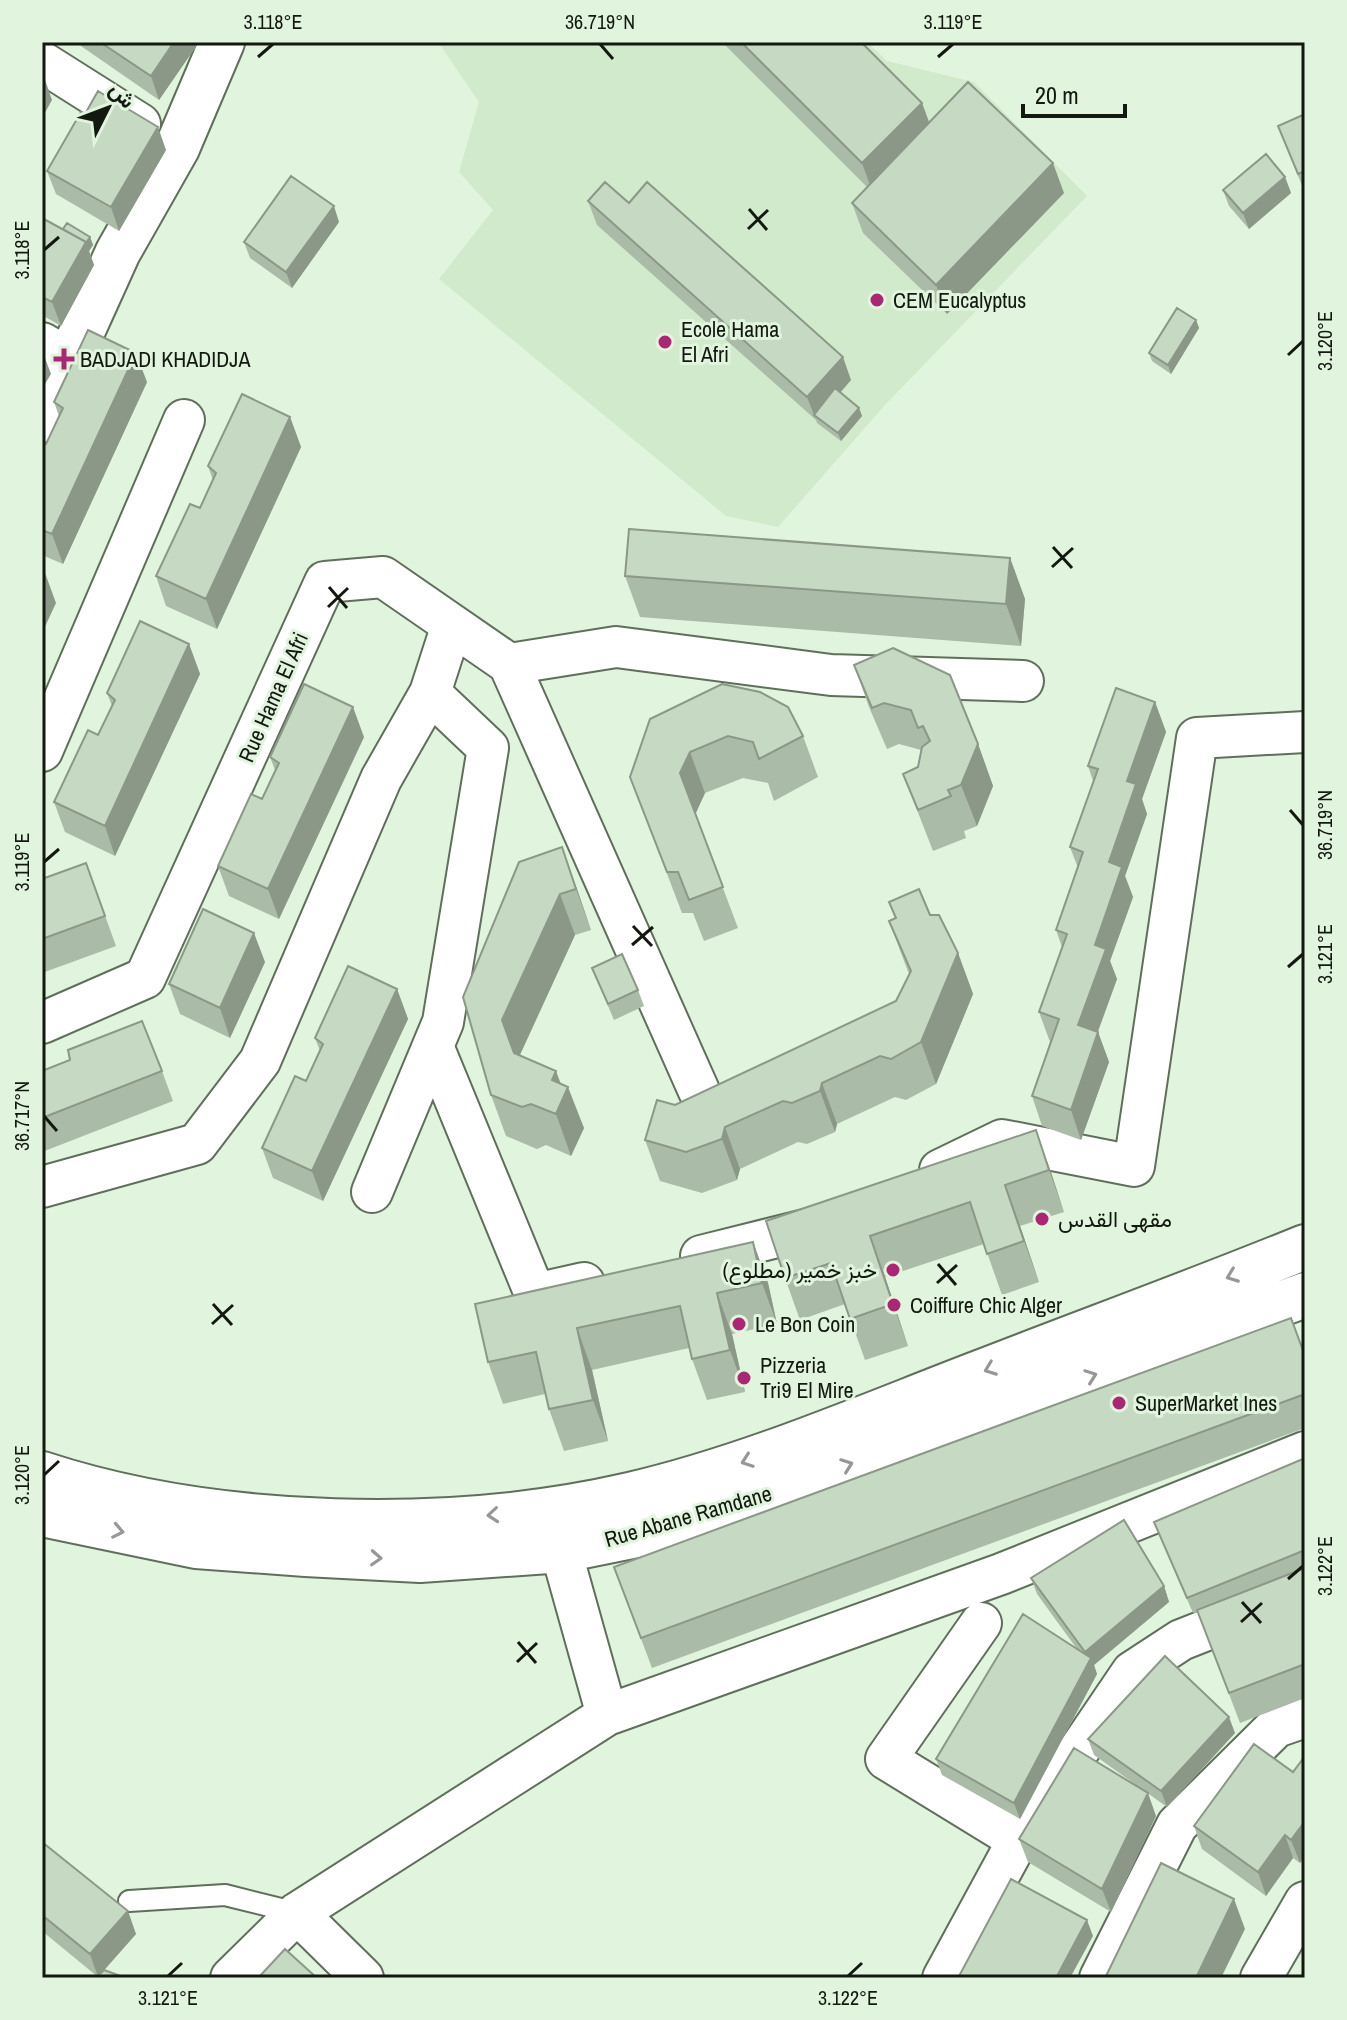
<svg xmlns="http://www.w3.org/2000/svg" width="1347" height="2020" font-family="'Archivo Narrow',Vazirmatn,sans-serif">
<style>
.built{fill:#d2eacc}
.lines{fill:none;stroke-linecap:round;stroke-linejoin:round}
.lane-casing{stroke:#5f6f5b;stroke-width:24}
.street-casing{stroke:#5f6f5b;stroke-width:44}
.secondary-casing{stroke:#5f6f5b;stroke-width:48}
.lane{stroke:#fff;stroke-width:20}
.street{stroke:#fff;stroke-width:40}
.secondary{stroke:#fff;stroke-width:44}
.wall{fill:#aabba7}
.shaded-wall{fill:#8b9888}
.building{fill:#c6d9c2;stroke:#8b9888;stroke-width:2}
.oneway{stroke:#959894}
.ticks{fill:none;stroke:#131911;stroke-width:3}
.poi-dot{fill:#aa2773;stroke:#e1f4dd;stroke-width:3}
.labels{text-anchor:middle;stroke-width:6;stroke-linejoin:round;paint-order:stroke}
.poi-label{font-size:22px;fill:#131911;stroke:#e1f4dd;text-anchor:start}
.street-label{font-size:22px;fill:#131911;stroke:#e1f4dd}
.neatline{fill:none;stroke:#131911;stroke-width:3}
.ticks-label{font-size:20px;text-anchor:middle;fill:#131911}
</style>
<rect width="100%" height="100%" fill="#e1f4dd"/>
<path class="built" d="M438,42H867L887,61L974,82L1087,196L885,405L778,527L726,516L439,279L493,210L459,172L479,102Z"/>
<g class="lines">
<defs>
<path id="lane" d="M129,1901L225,1895L297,1913"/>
<path id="street" d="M42,62L140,124
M42,343L69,359
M509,664L699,1091
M42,751L184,420
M42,1023L145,978L325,582L383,577L509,664L616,647L831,675L1023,681
M433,1046L535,1294L584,1283
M940,1170L1002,1140L1134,1166L1197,738L1305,732
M42,1187L197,1144L260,1061L381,779L430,693L452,625
M372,1192L443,1022L488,748L430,693
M701,1256L825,1225
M981,1623L886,1759L1018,1840
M607,1715L1001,1574L1305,1452
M297,1913L363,1978
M231,1978L297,1913L607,1715L553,1522
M943,1978L1018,1840L1132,1672L1181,1640L1305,1591
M1100,1978L1177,1825L1276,1727L1305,1717
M1261,1978L1305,1902"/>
<path id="secondary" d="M42,420L118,252L177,148L222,42
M42,1474C216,1531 452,1536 630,1495C750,1467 864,1417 979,1373C1087,1331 1197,1291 1305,1247
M42,1514L196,1546L306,1554L420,1560L563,1550L652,1532L777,1491L1305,1295"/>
</defs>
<use href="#lane" class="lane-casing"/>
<use href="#street" class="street-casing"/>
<use href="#secondary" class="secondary-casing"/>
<use href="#lane" class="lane"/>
<use href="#street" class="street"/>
<use href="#secondary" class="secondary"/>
</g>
<path class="wall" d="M80,42H196L197,45L159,100L81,46Z
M722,42H861L922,103L929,122L1064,193L947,314L863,233L852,203L867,187Z
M1305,114V193L1278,126Z
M166,150L119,231L56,194L47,171Z
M1285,177L1291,193L1249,229L1229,206L1223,190Z
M588,201L851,380L840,393L859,408L862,416L841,441L817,423L816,420L597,225Z
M42,218L63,229L90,237L93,245L89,251L94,265L61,326L42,315Z
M339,222L292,288L250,258L244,242Z
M1196,320L1199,328L1171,374L1152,361L1149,353Z
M147,382L63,564L42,555V442L46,444L59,416L54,402Z
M290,417L301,447L217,629L166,606L156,576L200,508L213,480L208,466Z
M1010,558L1025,599L1021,646L640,617L625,576Z
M189,644L200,674L115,856L65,832L54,802L98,735L112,706L107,693Z
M854,665L978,744L993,786L977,826L964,831L966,838L933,851L903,774L918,767L921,750L899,744L887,749L869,707Z
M1155,702L1166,732L1142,799L1147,814L1125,876L1133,897L1110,961L1117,979L1098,1032L1109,1062L1081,1140L1042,1126L1032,1096L1050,1042L1039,1012L1062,947L1056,930L1078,868L1070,847L1093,781L1088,766Z
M788,707L803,736L818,777L774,801L768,783L743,778L705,793L695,814L738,928L704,941L693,913H682L630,777Z
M364,737L279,919L229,896L218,866L262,799L275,770L270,757Z
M519,862L577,889L591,930L575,935L520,1055L561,1083L584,1128L571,1156L546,1145L537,1149L506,1136L491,1095Z
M86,863L116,946L42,973V879Z
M889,902L930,915L958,953L973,994L936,1084L906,1100L895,1097L837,1124L835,1132L807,1144L798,1142L740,1169L737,1180L702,1193L660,1181L645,1140L675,1105L896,1001L909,974L889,921L895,918Z
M265,962L230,1038L180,1014L169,984Z
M592,968L638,990L644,1006L614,1020Z
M397,989L408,1019L323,1201L273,1178L262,1148L306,1081L320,1051L315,1038Z
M42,1071H162L173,1101L42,1152Z
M1036,1130L1064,1212L1020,1226L1039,1282L1002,1295L984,1244L885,1277L908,1346L865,1360L845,1304L800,1320L785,1278Z
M753,1242L768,1283L777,1324L732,1334L745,1392L707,1400L692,1359L689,1348L592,1370L608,1441L564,1451L549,1409L545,1394L503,1404L488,1362Z
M1305,1356V1428L652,1668L614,1567Z
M1305,1458V1698L1240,1723L1198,1612L1193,1613L1154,1522Z
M1031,1578L1164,1586L1169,1602L1094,1665L1097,1674L1020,1819L942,1775L936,1759L1077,1649L1037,1594Z
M1235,1733L1167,1807L1094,1755L1088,1739Z
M1305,1756V1856L1300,1863L1293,1858L1266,1896L1202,1849L1194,1826L1293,1772Z
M1156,1816L1111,1912L1028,1862L1019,1839Z
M42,1842L136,1934L98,1977L42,1931Z"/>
<path class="shaded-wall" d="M174,42H196L197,45L159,100L151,76Z
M44,77L52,100L42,118V80Z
M922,103L933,133L873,193L862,163Z
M158,127L166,150L119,231L111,207Z
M1053,163L1064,193L947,314L936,285Z
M1285,177L1291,193L1249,229L1243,213Z
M334,206L339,222L292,288L286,272Z
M90,237L93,245L89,251L94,265L61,326L52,302L86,242Z
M1196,320L1199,328L1171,374L1168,365Z
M42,350L51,374L42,389Z
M136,353L147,382L63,564L52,534Z
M843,357L851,380L818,418L814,415L816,420L807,397Z
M859,408L862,416L841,441L838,433Z
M290,417L301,447L217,629L206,599Z
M1010,558L1025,599L1021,646L1006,604Z
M45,573L56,603L42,633V580Z
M189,644L200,674L115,856L105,826Z
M1155,702L1166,732L1142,799L1147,814L1125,876L1133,897L1110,961L1117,979L1089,1055L1078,1025L1095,945L1109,862L1127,781Z
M353,707L364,737L279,919L268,889Z
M978,744L993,786L977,826L961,785Z
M690,752L705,793L695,815L680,773Z
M562,847L577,889L591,930L576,889Z
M560,894L575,935L517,1061L502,1020Z
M254,933L265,962L230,1038L220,1008Z
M958,953L973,994L936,1084L921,1042Z
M397,989L408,1019L323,1201L312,1171Z
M1098,1032L1109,1062L1081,1140L1071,1110Z
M556,1071L565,1095L568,1087L584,1128L571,1156L556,1114L552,1080Z
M822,1083L837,1124L835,1132L820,1091Z
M725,1127L740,1169L737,1180L722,1139Z
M1036,1130L1051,1172L1064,1212L1049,1170Z
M1005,1185L1020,1226L1039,1282L1024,1241Z
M870,1236L885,1277L908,1346L893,1304Z
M753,1242L768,1283L777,1324L762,1283Z
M717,1293L732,1334L745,1392L730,1350Z
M577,1328L592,1370L608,1441L593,1400Z
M1164,1586L1169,1602L1094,1665L1097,1674L1020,1819L1014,1803L1089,1663L1085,1652Z
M1229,1717L1235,1733L1167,1807L1161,1791Z
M1148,1793L1156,1816L1111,1912L1102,1889Z
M1305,1821V1856L1300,1863L1291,1840Z
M1285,1835L1293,1858L1266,1896L1258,1872Z
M1234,1899L1245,1929L1221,1978H1196Z
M128,1911L136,1934L98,1977L90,1954Z
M1087,1920L1093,1936L1070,1978H1056Z"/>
<path class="building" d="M100,42H174L151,76Z
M741,42H861L922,103L862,163Z
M968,82L1053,163L936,285L852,203Z
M98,91L158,127L111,207L47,171L81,112L85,114Z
M1305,114V171L1298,174L1278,126Z
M1266,154L1285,177L1243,213L1223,190Z
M291,176L334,206L286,272L244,242Z
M605,182L629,203L647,182L843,357L807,397L588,201Z
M42,218L86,242L52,302L42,297Z
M67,223L90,237L86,243V242L63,229Z
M1177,308L1196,320L1168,365L1149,353Z
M88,330L136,353L52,534L42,530V442L46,444L63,408L54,402Z
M835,388L859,408L838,433L814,415Z
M242,394L290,417L206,599L156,576L190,504L200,508L216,473L208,466Z
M629,529L1010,558L1006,604L625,576Z
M140,621L189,644L105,826L54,802L88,730L98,735L115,700L107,693Z
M893,648L950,675L978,744L961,785L948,790L951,796L918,810L903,774L918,767L922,747L930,741L923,726L918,728L911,710L884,703L872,708L854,665Z
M304,684L353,707L268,889L218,866L251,794L262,799L279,763L270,757Z
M722,684L760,692L788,707L803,736L759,759L753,742L728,736L690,752L680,773L723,887L689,900L678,872H667L630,777L650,719Z
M1116,688L1155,702L1127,781L1136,784L1109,862L1122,867L1095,945L1106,949L1078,1025L1098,1032L1071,1110L1032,1096L1059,1019L1039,1012L1067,934L1056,930L1083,852L1070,847L1098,769L1088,766Z
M562,847L576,889L560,894L502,1020L514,1053L556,1071L552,1080L568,1087L556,1114L531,1104L522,1107L491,1095L463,997L519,862Z
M86,863L105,916L42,939V879Z
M919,889L930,915H939L958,953L921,1042L891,1059L880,1056L822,1083L820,1091L792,1103L783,1101L725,1127L722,1139L686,1152L645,1140L657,1100L675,1105L896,1001L911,971L889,921L896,918L889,902Z
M203,909L254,933L220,1008L169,984Z
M622,954L638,990L608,1004L592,968Z
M348,966L397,989L312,1171L262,1148L295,1076L306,1081L323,1044L315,1038Z
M142,1021L162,1071L42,1118V1071L70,1060L68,1050Z
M1036,1130L1049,1170L1005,1185L1024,1241L987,1254L970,1202L870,1236L893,1304L850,1319L831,1263L785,1278L766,1221Z
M753,1242L762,1283L717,1293L730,1350L692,1359L680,1306L577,1328L593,1400L549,1409L536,1352L488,1362L475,1304Z
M1291,1318L1305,1356V1394L641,1638L614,1567Z
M1305,1458V1550L1187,1598L1154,1522Z
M1124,1520L1164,1586L1085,1652L1031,1578Z
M1305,1568V1664L1229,1693L1197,1610Z
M1023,1614L1091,1658L1014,1803L936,1759Z
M1165,1656L1229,1717L1161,1791L1088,1739Z
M1254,1744L1293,1772L1305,1756V1821L1291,1840L1285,1835L1258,1872L1194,1826Z
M1074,1748L1148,1793L1102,1889L1019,1839Z
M42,1842L128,1911L90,1954L42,1915Z
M1161,1863L1234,1899L1196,1978H1105Z
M1011,1879L1087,1920L1056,1978H958Z
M285,1949L317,1978H258Z
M104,1970L126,1978H96Z"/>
<defs><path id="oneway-chevron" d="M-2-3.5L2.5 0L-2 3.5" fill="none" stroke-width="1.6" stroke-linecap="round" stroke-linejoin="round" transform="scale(2)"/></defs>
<g class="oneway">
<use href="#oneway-chevron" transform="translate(1232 1276) rotate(159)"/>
<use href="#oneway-chevron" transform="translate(990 1369) rotate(159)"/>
<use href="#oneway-chevron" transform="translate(1091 1376) rotate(-20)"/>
<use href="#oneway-chevron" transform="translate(747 1461) rotate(160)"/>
<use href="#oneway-chevron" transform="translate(847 1465) rotate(-20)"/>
<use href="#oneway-chevron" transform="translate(493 1515) rotate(175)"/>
<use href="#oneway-chevron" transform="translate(118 1531) rotate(11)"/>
<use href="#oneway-chevron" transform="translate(376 1558) rotate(3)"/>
</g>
<path class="ticks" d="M600,44L613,59M258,57L273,44M938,57L953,44M749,209L767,230M748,229L768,210M44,250L59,237M1288,355L1303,341M1053,547L1072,568M1052,567L1073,548M329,587L347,608M328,607L348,588M1290,810L1303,825M44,862L59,849M633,926L652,946M632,945L653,927M1288,967L1303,954M44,1116L57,1131M938,1264L956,1285M937,1283L957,1265M213,1304L232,1325M212,1324L233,1305M44,1475L59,1461M1288,1579L1303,1566M1242,1602L1261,1623M1241,1622L1262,1603M518,1642L536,1663M517,1662L537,1643M168,1976L182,1963M848,1976L862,1963"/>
<g class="poi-dot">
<circle cx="877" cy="300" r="8"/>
<circle cx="665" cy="342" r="8"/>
<path d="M60 347h8v8h8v8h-8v8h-8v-8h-8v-8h8z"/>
<circle cx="1042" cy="1219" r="8"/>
<circle cx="893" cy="1270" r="8"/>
<circle cx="894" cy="1305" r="8"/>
<circle cx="739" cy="1324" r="8"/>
<circle cx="744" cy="1378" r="8"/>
<circle cx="1119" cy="1403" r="8"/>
</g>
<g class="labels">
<g class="poi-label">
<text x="893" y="308">CEM Eucalyptus</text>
<text x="681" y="337">Ecole Hama<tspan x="681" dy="25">El Afri</tspan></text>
<text x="80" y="367">BADJADI KHADIDJA</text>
<text x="1058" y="1227">مقهى القدس</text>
<text x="877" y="1278" text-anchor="end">خبز خمير (مطلوع)</text>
<text x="910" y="1313">Coiffure Chic Alger</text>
<text x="755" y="1332">Le Bon Coin</text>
<text x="760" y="1373">Pizzeria<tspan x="760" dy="25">Tri9 El Mire</tspan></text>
<text x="1135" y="1411">SuperMarket Ines</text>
</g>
<g class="street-label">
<text transform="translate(273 697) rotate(-66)" y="8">Rue Hama El Afri</text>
<text transform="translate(688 1516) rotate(-16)" y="8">Rue Abane Ramdane</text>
</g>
</g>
<rect width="1347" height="2020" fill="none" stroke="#e1f4dd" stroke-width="88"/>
<g transform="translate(108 108) rotate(48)" stroke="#e1f4dd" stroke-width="6" paint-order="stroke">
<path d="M0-6L14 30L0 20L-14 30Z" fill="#131911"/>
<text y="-12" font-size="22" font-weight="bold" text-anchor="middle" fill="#131911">ش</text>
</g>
<path d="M1023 104v12h102v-12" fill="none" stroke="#131911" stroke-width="4"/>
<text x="1035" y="104" font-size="24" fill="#131911" stroke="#e1f4dd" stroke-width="6" paint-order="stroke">20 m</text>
<rect x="44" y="44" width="1259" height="1932" class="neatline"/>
<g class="ticks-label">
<text x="273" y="29">3.118°E</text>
<text x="600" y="29">36.719°N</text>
<text x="953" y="29">3.119°E</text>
<text transform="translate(22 250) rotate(-90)" y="7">3.118°E</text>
<text transform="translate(1325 341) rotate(-90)" y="7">3.120°E</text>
<text transform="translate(1325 825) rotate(-90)" y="7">36.719°N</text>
<text transform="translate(22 862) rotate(-90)" y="7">3.119°E</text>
<text transform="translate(1325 954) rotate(-90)" y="7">3.121°E</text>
<text transform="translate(22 1116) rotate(-90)" y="7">36.717°N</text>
<text transform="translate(22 1475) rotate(-90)" y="7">3.120°E</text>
<text transform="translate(1325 1566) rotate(-90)" y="7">3.122°E</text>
<text x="168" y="2005">3.121°E</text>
<text x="848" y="2005">3.122°E</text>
</g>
</svg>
